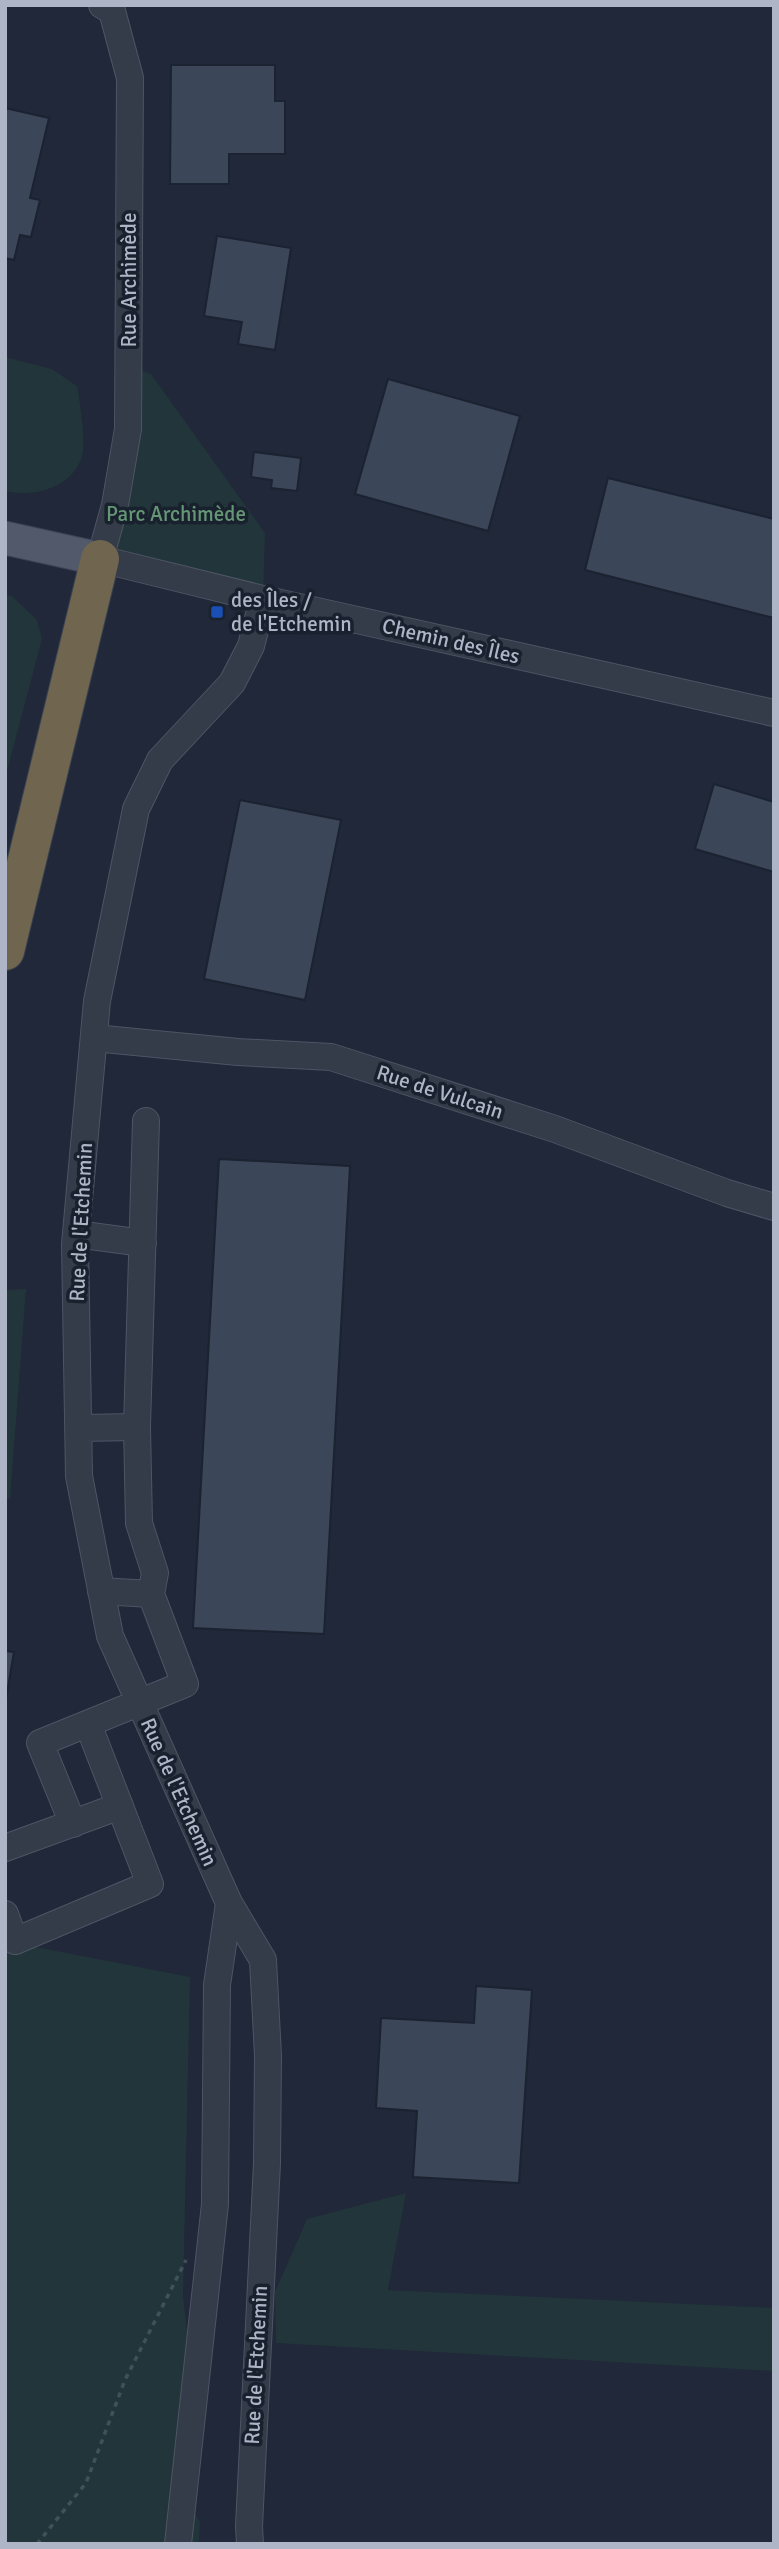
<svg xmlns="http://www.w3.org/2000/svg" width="779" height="2549" font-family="Signika,sans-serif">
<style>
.green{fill:#22353a}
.building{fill:#3c4659;stroke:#1b2230;stroke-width:2}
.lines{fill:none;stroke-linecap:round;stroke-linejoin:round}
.minor-casing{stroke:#4e5564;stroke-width:28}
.major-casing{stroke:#3d4453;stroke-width:35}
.highway-casing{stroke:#3b4251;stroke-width:40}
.path{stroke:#405257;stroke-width:3.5;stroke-dasharray:5 5;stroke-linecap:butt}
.minor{stroke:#343b49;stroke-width:26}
.major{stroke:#51596a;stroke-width:33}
.highway{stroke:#706650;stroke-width:38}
.transit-dot{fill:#1a4fb4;stroke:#19202e;stroke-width:2.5}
.labels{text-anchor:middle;stroke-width:7;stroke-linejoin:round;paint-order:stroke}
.street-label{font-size:21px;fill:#aeb5c6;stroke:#19202e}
.park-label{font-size:21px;fill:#659775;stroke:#19202e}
.poi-label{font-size:21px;fill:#aeb5c6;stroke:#19202e;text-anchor:start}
</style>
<rect width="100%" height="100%" fill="#202839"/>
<path class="green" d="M5,357L52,369L77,386C80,402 86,441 82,456C73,488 33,498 5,491Z
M128,366L151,374L265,533L263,599L100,559Z
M5,595L12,596L37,620L42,639L5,779Z
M26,1289L10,1499L5,1498V1290Z
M5,1941L190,1977L183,2296L195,2401L180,2487L200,2522L199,2544H5Z
M406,2193L388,2290L774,2308V2371L276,2343L275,2292L307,2219Z"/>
<path class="building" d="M171,65H275V101H285V154H229V184H170Z
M5,108L49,118L30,198L40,200L31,237L20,235L14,260L5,258Z
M217,236L291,248L275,350L238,344L242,322L204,316Z
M388,379L520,416L488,531L355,494Z
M254,452L301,458L297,491L271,488L272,480L251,477Z
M608,478L774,519V618L585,570Z
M714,784L774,802V872L695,849Z
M240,800L341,820L305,1000L204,979Z
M219,1159L350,1166L324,1634L193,1628Z
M5,1651L14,1652L5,1705Z
M476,1986L532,1990L519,2183L413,2177L417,2111L376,2108L381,2018L474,2023Z"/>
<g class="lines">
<defs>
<path id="minor" d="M102,5L112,11L130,78L128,429L115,505L100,559L263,599L774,713
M94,1038L238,1052L331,1057L555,1129L727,1193L774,1207
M76,1234L143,1243
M79,1428L137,1427
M101,1591L151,1594
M73,1824L40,1743L185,1684L151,1594L155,1573L139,1523L137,1427L146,1121
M5,1848L120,1806
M229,1903L263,1960L268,2056L267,2163L249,2526L250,2544
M5,1914L15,1941L150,1884L88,1724
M178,2544L215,2204L217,1985L229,1903L110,1636L79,1476L75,1244L97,1001L136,809L160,760L232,683L251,646L263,599"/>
<path id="major" d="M5,538L100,559"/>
<path id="highway" d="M5,951L100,559"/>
</defs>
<use href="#minor" class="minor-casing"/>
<use href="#major" class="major-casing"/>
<use href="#highway" class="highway-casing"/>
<path class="path" d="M37,2544L86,2483L125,2380L186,2260"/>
<use href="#minor" class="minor"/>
<use href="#major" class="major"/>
<use href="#highway" class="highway"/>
</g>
<rect class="transit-dot" x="210" y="605" width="14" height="14" rx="3.5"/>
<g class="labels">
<g class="street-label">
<text transform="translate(129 280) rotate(-90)" y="7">Rue Archimède</text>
<text transform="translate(451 641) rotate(13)" y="7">Chemin des Îles</text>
<text transform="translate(440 1092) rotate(18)" y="7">Rue de Vulcain</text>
<text transform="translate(81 1222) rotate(-87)" y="7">Rue de l'Etchemin</text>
<text transform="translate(179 1792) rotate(66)" y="7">Rue de l'Etchemin</text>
<text transform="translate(256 2365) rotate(-87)" y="7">Rue de l'Etchemin</text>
</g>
<g class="park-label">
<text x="176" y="521">Parc Archimède</text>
</g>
<g class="poi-label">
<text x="231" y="607">des Îles /<tspan x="231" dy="24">de l'Etchemin</tspan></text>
</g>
</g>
<rect width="779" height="2549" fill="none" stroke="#aeb5c6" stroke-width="14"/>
</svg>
